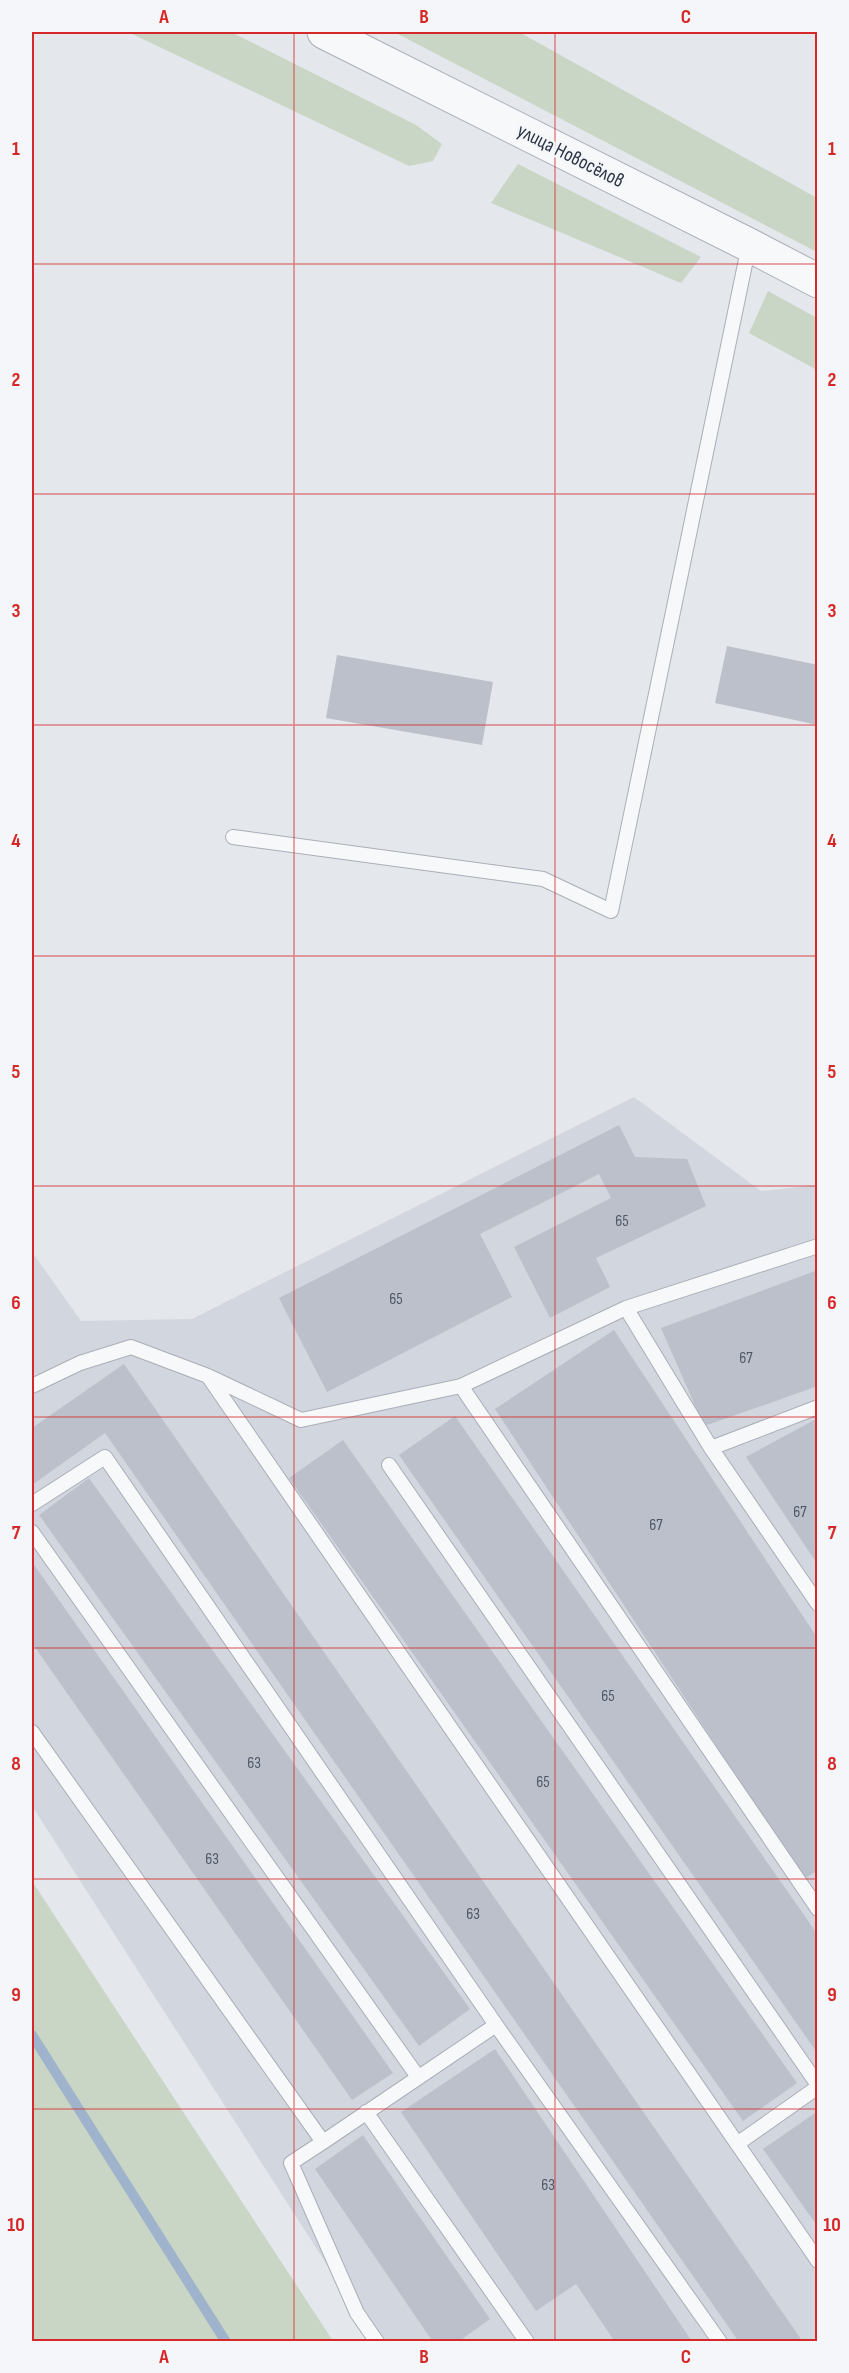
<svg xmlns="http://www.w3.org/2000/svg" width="849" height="2373" font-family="'Sofia Sans Condensed',sans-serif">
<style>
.built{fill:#d2d6de}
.green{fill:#c9d6c5}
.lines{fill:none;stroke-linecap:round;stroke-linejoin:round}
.stream{stroke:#9fb4cc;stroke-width:10}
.building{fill:#bbc0ca}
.service-casing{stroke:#a9aeb7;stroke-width:16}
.tertiary-casing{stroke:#a9aeb7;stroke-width:35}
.service{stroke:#f7f8fa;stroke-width:14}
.tertiary{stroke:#f7f8fa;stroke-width:33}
.grid{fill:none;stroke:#d62828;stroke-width:1.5;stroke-opacity:0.55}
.labels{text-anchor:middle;stroke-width:5;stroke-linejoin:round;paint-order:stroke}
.number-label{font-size:16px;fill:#4f5766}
.street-label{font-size:20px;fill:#2b3445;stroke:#f4f6f9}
.neatline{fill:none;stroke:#d62828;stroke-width:2}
.grid-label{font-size:20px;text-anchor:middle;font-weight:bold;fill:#d62828}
</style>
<rect width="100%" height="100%" fill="#e4e7ec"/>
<path class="built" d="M634,1097L761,1191L817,1185V2341H376L32,1806V1252L81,1321L192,1319Z"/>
<path class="green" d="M128,32H231L416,125L442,144L433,161L409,166Z
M394,32H519L817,198V252Z
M518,164L701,257L681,283L491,203Z
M768,291L817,318V370L749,333Z
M32,1881L333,2341H32Z"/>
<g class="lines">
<path class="stream" d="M32,2035L226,2342"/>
</g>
<path class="building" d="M727,646L818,665V725L715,703Z
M337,655L493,682L482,745L326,718Z
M619,1125L635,1157L687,1159L706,1206L596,1258L610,1287L550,1318L514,1247L611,1198L599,1174L480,1234L512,1297L327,1392L279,1298Z
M818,1270V1386L704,1426L661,1328Z
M614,1330L818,1639V1870L804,1879L495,1409Z
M124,1364L803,2342H739L105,1433L32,1485V1428Z
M455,1416L818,1935V2054L399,1455Z
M818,1418V1565L746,1457Z
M343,1440L797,2083L743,2121L289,1478Z
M89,1478L470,2009L419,2046L39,1515Z
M32,1562L393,2073L352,2100L32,1643Z
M495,2049L691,2340L688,2342H615L576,2284L536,2311L401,2112Z
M818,2111V2227L763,2149Z
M363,2135L490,2319L458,2342H433L315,2169Z"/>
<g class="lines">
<defs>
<path id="service" d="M233,837L543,879L611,911L749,245
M626,1308L711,1448L818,1604
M208,1376L818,2261
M32,1386L80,1363L131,1347L208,1376L301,1420L461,1386L626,1308L818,1246
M461,1386L818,1909
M711,1448L818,1407
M389,1465L818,2085
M32,1504L105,1457L496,2025L323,2142
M32,1532L418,2077
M32,1732L323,2142L291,2163L357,2313L377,2342
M496,2025L720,2342
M366,2112L527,2342
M737,2144L818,2087"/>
<path id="tertiary" d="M324,32L749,245L818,281"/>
</defs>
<use href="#service" class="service-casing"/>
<use href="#tertiary" class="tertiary-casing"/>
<use href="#service" class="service"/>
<use href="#tertiary" class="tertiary"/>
</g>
<path class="grid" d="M294,32V2342M555,32V2342M32,264H818M32,494H818M32,725H818M32,956H818M32,1186H818M32,1417H818M32,1648H818M32,1879H818M32,2109H818"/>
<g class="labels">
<g class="number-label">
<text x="622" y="1226">65</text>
<text x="396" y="1304">65</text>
<text x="746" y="1363">67</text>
<text x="800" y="1517">67</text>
<text x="656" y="1530">67</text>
<text x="608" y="1701">65</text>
<text x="254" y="1768">63</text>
<text x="543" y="1787">65</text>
<text x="212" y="1864">63</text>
<text x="473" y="1919">63</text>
<text x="548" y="2190">63</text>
</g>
<g class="street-label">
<text transform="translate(571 155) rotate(27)" y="7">улица Новосёлов</text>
</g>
</g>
<rect width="849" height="2373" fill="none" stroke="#f4f6f9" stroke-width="66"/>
<rect x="33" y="33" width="783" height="2307" class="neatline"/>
<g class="grid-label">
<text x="164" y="23">A</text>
<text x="424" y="23">B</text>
<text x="686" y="23">C</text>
<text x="16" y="155">1</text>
<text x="832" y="155">1</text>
<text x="16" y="386">2</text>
<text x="832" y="386">2</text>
<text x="16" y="617">3</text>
<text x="832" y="617">3</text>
<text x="16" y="847">4</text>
<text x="832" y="847">4</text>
<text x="16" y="1078">5</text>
<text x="832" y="1078">5</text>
<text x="16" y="1309">6</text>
<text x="832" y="1309">6</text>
<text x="16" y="1539">7</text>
<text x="832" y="1539">7</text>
<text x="16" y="1770">8</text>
<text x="832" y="1770">8</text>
<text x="16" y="2001">9</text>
<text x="832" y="2001">9</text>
<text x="16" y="2231">10</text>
<text x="832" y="2231">10</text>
<text x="164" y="2363">A</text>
<text x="424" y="2363">B</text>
<text x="686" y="2363">C</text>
</g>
</svg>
